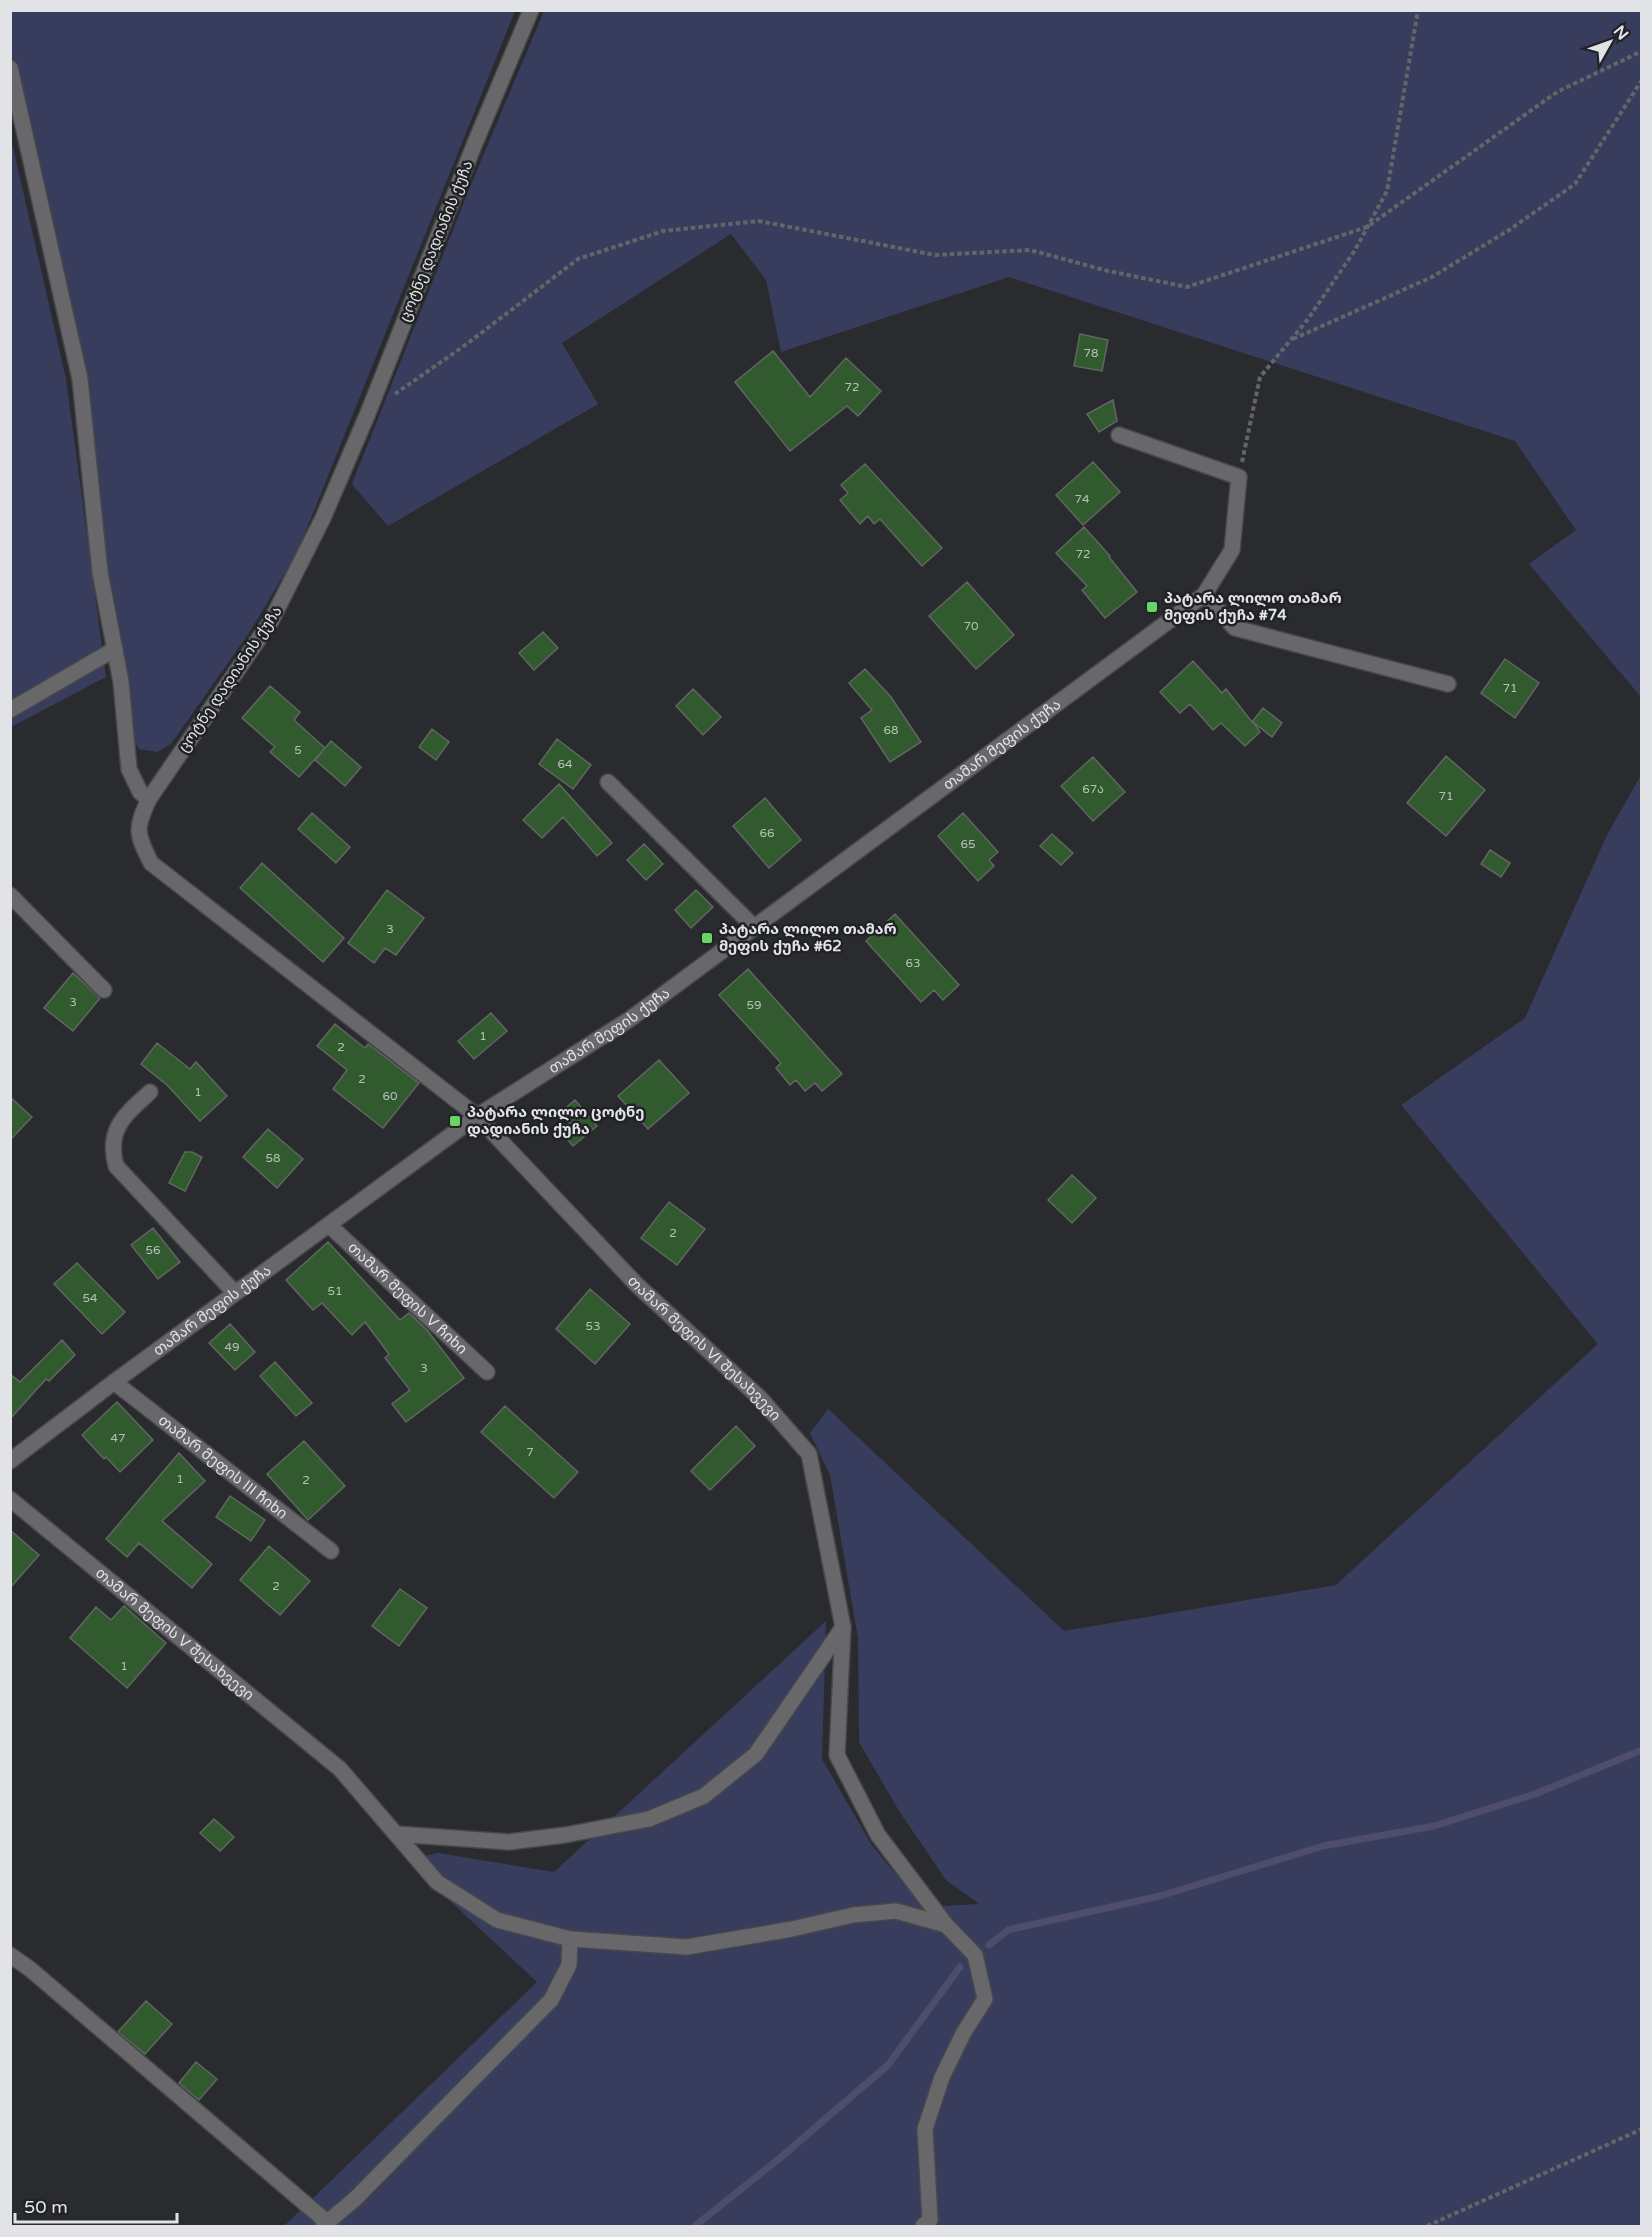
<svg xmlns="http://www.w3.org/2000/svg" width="1652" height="2237" font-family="'Varela Round','Noto Sans Georgian',sans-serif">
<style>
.green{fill:#383d5d}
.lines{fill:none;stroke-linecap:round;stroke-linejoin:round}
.stream{stroke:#4e4d6e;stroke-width:7}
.building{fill:#315a2f;stroke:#626662;stroke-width:1.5}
.minor-casing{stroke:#47484c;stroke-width:18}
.path{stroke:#646569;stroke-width:4;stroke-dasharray:4.5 3;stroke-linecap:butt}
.minor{stroke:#68686b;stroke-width:15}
.poi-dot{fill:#68d465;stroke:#212226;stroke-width:2}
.labels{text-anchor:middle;stroke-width:5;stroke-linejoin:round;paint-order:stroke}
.number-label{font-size:12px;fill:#b6c1b8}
.street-label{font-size:15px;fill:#e2e3e6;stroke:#212226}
.poi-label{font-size:15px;font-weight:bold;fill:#e2e3e6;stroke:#212226;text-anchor:start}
</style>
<rect width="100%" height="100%" fill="#2a2b2f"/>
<path class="green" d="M10,11H515L297,553L249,633L171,744L157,752L139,749L134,740L105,562L81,355L11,52Z
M544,11H1641V697L1529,564L1576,530L1515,441L1009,277L781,352L766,280L731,234L562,343L598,404L388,526L352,484L472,182Z
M10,134L66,379L106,677L11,727Z
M1641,775V2226H284L537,1982L406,1860L438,1853L554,1872L826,1621L822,1759L871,1844L923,1907L979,1904L946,1880L899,1811L859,1742L858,1638L830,1475L810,1433L828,1409L1064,1631L1336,1585L1598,1344L1401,1105L1525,1018L1607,835Z"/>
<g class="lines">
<path class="stream" d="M989,1945L1008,1930L1160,1896L1323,1846L1434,1826L1535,1794L1642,1750
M695,2226L780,2158L888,2065L960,1967"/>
</g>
<path class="building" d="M1080,334L1108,340L1102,371L1074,366Z
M773,351L810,397L846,358L881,391L858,416L847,406L790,451L735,382Z
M1113,400L1117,421L1099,432L1087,414Z
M1093,462L1120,492L1083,525L1056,495Z
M865,464L942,548L922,566L880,519L874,524L868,516L860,524L840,500L848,493L841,485Z
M1084,527L1110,556L1109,557L1137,592L1105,618L1082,590L1087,586L1056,553Z
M967,582L1014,635L976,669L929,616Z
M543,632L558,648L534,670L519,653Z
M1505,659L1539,683L1515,718L1481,693Z
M1193,661L1222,693L1226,689L1252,722L1263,708L1282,723L1272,737L1253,722L1260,732L1245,746L1221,723L1213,730L1190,704L1180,713L1160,692Z
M865,669L891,697L921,742L890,762L861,718L872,710L849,683Z
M270,686L300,712L294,720L325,748L299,777L270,752L275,747L242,718Z
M693,689L721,717L703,735L676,706Z
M432,729L449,742L436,760L419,747Z
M557,739L591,765L573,789L539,764Z
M331,741L361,767L345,786L315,760Z
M1446,756L1485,790L1446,836L1407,803Z
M1093,757L1125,792L1093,821L1061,786Z
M559,784L612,843L597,856L563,817L542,838L523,820Z
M765,798L801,840L769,868L733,826Z
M312,813L350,847L336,863L298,829Z
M963,813L998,852L989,860L994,866L978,881L938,836Z
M1052,834L1073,853L1061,865L1040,846Z
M644,844L663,864L646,880L627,860Z
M1490,850L1510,863L1501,877L1481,864Z
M262,863L344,938L323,962L240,888Z
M387,890L424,918L396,955L385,948L374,963L348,943Z
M696,890L713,907L691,928L675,910Z
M895,914L959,985L943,1000L934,990L921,1002L866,941Z
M748,969L842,1074L822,1091L815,1083L805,1091L796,1080L790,1085L776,1068L781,1063L719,995Z
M73,973L100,998L73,1031L44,1008Z
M491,1013L507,1031L474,1059L458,1041Z
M335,1024L365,1048L368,1044L419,1083L383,1128L333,1089L347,1070L317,1046Z
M157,1043L190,1069L196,1062L227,1096L200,1121L167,1085L141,1064Z
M659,1060L689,1093L648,1129L618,1096Z
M10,1097L32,1117L10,1140Z
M575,1100L597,1126L573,1146L560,1131L571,1122L562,1111Z
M268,1129L303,1159L277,1188L243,1157Z
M185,1152H192L202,1157L185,1191L169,1183Z
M1072,1175L1096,1198L1072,1223L1048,1200Z
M669,1202L705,1229L677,1265L641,1238Z
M153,1228L180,1262L158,1279L131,1245Z
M328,1242L400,1320L409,1313L427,1330L464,1378L406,1422L392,1404L410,1390L385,1358L389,1354L365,1322L352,1335L322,1303L313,1310L286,1280Z
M77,1263L125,1312L102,1334L54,1284Z
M590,1289L630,1324L595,1364L556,1329Z
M230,1324L255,1352L235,1370L209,1343Z
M62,1340L75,1355L49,1381L46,1379L10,1419V1374L20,1382Z
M275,1362L312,1403L296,1416L260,1376Z
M117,1402L153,1440L120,1472L106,1457L104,1459L82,1435Z
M505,1406L578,1472L554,1498L481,1432Z
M736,1426L755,1446L710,1490L691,1471Z
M304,1441L345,1486L308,1520L267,1474Z
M179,1453L205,1481L162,1521L212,1564L192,1588L139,1543L127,1557L106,1539Z
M230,1496L265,1520L251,1541L216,1517Z
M10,1530L39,1555L10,1588Z
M269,1546L310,1581L280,1615L240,1580Z
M400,1589L427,1608L399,1646L372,1626Z
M124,1606L166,1643L127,1688L70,1638L96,1607L111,1620Z
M214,1819L234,1837L220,1851L200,1833Z
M146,2001L172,2024L145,2054L118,2032Z
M196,2062L217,2079L199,2100L179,2083Z"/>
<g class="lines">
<defs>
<g id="minor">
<path id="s1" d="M531,10L475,143L368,413L323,518L271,621L149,799C135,829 136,833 151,863L477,1116L637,1285L760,1398L809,1454L843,1627L837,1755L878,1835L946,1925L975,1955L985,1999L964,2032L942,2077L925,2129L930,2220L923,2226"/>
<path d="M10,68L80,379L100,572L121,682L129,769L140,792L149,799"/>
<path d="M1119,435L1239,477L1232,550L1204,595L1235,628L1448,684"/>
<path d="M10,710L115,649"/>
<path d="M608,782L754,927"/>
<path d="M10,895L104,990"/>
<path d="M150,1092C125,1115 106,1129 116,1166L235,1293"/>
<path id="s2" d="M330,1226L487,1372"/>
<path id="s3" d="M114,1382L331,1551"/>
<path id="s4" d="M10,1461L114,1382L477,1116L630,1019L1204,595"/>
<path id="s5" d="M10,1499L340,1769L437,1882L497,1920L570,1939L569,1965L551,2000L355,2199L323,2226"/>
<path d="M397,1834L509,1842L565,1835L649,1819L704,1796L756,1754L843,1627"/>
<path d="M570,1939L687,1947L792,1929L853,1915L896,1911L946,1925"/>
<path d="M10,1955L30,1969L328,2223"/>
</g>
</defs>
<use href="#minor" class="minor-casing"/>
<path class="path" d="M1293,339L1432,277L1509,230L1575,184L1642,80
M395,394L464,346L578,259L663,231L759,221L935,255L1030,250L1108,271L1187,287L1367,227L1557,92L1642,51
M1242,462L1260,377L1308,319L1355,250L1387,191L1418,10
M1427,2226L1642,2129"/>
<use href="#minor" class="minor"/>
</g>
<g class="poi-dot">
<rect x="1146" y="601" width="12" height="12" rx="3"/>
<rect x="701" y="932" width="12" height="12" rx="3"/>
<rect x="449" y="1115" width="12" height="12" rx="3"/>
</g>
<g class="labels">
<g class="number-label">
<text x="1091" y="357">78</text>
<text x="852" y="391">72</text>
<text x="1082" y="503">74</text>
<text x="1083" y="558">72</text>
<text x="971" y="630">70</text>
<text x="1510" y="692">71</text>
<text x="891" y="734">68</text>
<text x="298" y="754">5</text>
<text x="565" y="768">64</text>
<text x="1093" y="793">67ა</text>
<text x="1446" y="800">71</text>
<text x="767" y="837">66</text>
<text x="968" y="848">65</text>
<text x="390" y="933">3</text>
<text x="913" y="967">63</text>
<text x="73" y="1006">3</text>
<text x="754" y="1009">59</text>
<text x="483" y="1040">1</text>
<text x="341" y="1051">2</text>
<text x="362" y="1083">2</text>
<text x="198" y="1096">1</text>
<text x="390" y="1100">60</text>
<text x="273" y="1162">58</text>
<text x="673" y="1237">2</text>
<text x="153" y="1254">56</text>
<text x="335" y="1295">51</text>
<text x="90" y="1302">54</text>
<text x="593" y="1330">53</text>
<text x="232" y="1351">49</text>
<text x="424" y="1372">3</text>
<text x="118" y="1442">47</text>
<text x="530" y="1456">7</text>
<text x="180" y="1483">1</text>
<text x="306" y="1484">2</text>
<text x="276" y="1590">2</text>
<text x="124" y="1670">1</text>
</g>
<g class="street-label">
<text transform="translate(436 241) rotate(-68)" y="5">ცოტნე დადიანის ქუჩა</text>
<text transform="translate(230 679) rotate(-56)" y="5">ცოტნე დადიანის ქუჩა</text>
<text dy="5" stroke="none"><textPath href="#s4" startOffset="1224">თამარ მეფის ქუჩა</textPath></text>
<text dy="5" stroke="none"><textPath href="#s4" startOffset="738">თამარ მეფის ქუჩა</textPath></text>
<text dy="5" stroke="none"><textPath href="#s2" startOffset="106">თამარ მეფის V ჩიხი</textPath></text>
<text dy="5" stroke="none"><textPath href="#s4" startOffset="252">თამარ მეფის ქუჩა</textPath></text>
<text dy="5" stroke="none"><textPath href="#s1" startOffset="1686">თამარ მეფის VI შესახვევი</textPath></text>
<text dy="5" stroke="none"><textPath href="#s3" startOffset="138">თამარ მეფის III ჩიხი</textPath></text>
<text dy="5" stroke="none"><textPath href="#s5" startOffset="213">თამარ მეფის V შესახვევი</textPath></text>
</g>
<g class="poi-label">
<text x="1164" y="603">პატარა ლილო თამარ<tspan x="1164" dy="17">მეფის ქუჩა #74</tspan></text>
<text x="719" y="934">პატარა ლილო თამარ<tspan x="719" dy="17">მეფის ქუჩა #62</tspan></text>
<text x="467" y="1117">პატარა ლილო ცოტნე<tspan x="467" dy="17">დადიანის ქუჩა</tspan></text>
</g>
</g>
<rect width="1652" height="2237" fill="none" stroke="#e2e3e6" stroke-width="24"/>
<g transform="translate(1610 42) rotate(50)" stroke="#212226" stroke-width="4.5" paint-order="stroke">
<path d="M0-4.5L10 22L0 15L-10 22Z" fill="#e2e3e6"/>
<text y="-9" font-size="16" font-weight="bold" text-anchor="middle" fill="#e2e3e6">N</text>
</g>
<path d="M15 2213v9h162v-9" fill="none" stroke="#e2e3e6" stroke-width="3"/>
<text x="24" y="2213" font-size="18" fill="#e2e3e6" stroke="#212226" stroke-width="4.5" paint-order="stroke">50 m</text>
</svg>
